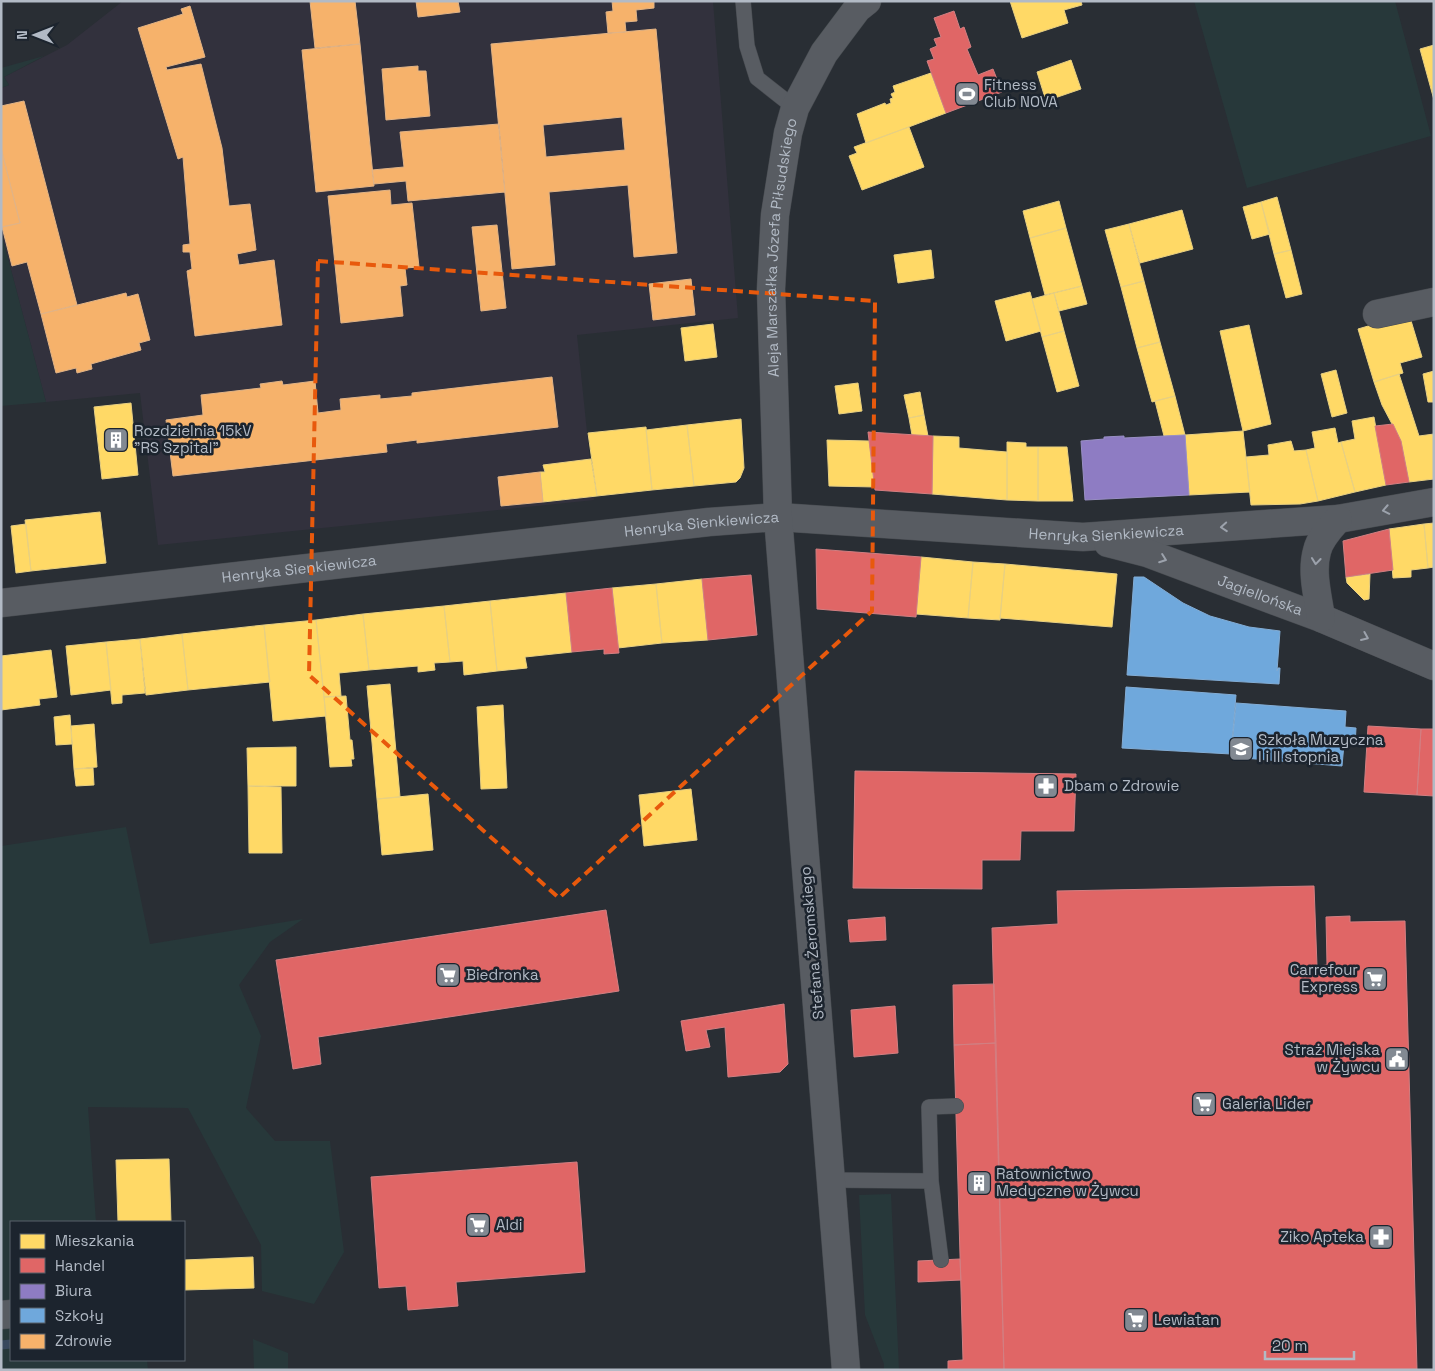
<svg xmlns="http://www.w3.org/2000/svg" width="1435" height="1371" font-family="'Space Grotesk',sans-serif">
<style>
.medical{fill:#32313d}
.green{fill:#27383a}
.homes{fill:#ffd966;stroke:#e8d082}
.shops{fill:#e06666;stroke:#d27f82}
.offices{fill:#8e7cc3;stroke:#998fc4}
.schools{fill:#6fa8dc;stroke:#83add5}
.health{fill:#f6b26b;stroke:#e2b486;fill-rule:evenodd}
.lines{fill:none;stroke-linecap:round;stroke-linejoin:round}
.stream{stroke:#38485d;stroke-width:9}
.service-casing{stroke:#464a4f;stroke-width:16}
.minor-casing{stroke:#464a4f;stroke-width:29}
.tertiary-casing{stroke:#464a4f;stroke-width:29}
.service{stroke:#585c62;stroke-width:15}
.minor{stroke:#585c62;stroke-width:28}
.tertiary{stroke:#585c62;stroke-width:28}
.oneway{stroke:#9ca2ac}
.marked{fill:none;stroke:#e8590c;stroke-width:4;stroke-dasharray:10 6;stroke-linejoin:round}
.labels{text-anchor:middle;stroke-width:5;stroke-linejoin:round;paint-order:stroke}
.poi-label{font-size:15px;fill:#b2bac5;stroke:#1c242e;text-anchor:start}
.street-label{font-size:15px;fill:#b2bac5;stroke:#1c242e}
</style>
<rect width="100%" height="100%" fill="#292e34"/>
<path class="medical" d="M123,1H713L738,318L577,335L594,500L158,545L140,393L46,402L1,232V88L9,85L4,77L67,45Z"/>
<path class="green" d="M1194,1H1395L1431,136L1247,188Z
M44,56L4,77L9,85L1,88V68Z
M1,232L46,402L1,406Z
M126,827L150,944L303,919L270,942L239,985L261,1036L246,1108L275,1141H330L344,1252L314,1304L262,1291L261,1245L188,1108L88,1107L96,1222H11V1360H147L148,1370H1V846Z
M891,1194L899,1370H884V1364L865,1315L859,1195Z
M253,1339L288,1353V1370H254Z"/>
<path class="homes" d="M1010,1H1081L1082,5L1064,10L1068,23L1022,38Z
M1434,45V100L1420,49Z
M1071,60L1081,89L1046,101L1037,72Z
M931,73L946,113L866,143L857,114L885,103L886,105L891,103L890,99L893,98L891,94L895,92L893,86Z
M909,127L924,167L862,190L849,156L857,153L854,147Z
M1277,197L1291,250L1274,254L1261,202Z
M1059,201L1066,228L1030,238L1023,211Z
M1261,202L1270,234L1252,239L1243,207Z
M1182,210L1193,249L1140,263L1129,224Z
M1129,224L1144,281L1121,287L1105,230Z
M1066,228L1082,286L1045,295L1030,238Z
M931,250L934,278L898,283L894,255Z
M1291,250L1302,294L1286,298L1274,254Z
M1144,281L1160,342L1137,348L1121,287Z
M1082,286L1087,304L1059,311L1054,293Z
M1030,292L1041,331L1006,341L995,301Z
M1054,293L1064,331L1042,337L1032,299Z
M1409,314L1422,357L1400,363L1403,373L1374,382L1358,329Z
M713,324L717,357L685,361L681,328Z
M1249,325L1271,424L1243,431L1220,331Z
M1064,331L1079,386L1057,392L1042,337Z
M1160,342L1175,396L1152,402L1137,348Z
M1336,370L1347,413L1332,417L1321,374Z
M1434,371V402H1428L1423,374Z
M1399,374L1419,436L1434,434V479L1409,482L1401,441L1382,405L1374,382Z
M858,383L862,411L839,414L835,386Z
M920,392L924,415L909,418L904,395Z
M1175,396L1185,435L1164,436L1155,401Z
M131,403L138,475L102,479L94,407Z
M924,415L928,436L912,435L909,418Z
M1374,417L1386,485L1355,492L1341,442L1355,439L1352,421Z
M741,419L744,468L740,478L736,482L694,486L687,425Z
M687,425L694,486L652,490L646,430Z
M646,427L652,490L597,496L588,433Z
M1335,428L1338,443L1341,442L1355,492L1318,501L1306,450L1315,448L1312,432Z
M1243,431L1250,492L1189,495L1185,435Z
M933,436L959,437V448L1007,452V500L932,494Z
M827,440L869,441L875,487L829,486Z
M1291,441L1294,451L1306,450L1318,501L1300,504L1251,505L1246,457L1269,455L1268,445Z
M1007,442L1026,443V447H1038V501L1007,500Z
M1038,447H1067L1073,501H1038Z
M591,459L597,496L543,502L540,472H545L543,465Z
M100,512L106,563L31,571L25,520Z
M1434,523V567L1428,568L1424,524Z
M26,524L31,571L16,573L11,526Z
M1424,524L1428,568L1411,570V577L1393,578L1389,529Z
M921,557L973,562L968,618L916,614Z
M973,562L1005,564L1000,620L968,618Z
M1005,564L1117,574L1112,627L1000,618Z
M1370,574L1369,599L1364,600L1347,583L1346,577Z
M702,579L708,640L662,643L656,584Z
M656,584L662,643L618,648L612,588Z
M566,593L572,652L525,657L527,668L497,671L490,601Z
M490,601L497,671L464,675L463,661L450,662L444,606Z
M444,606L450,662L434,663L435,670L418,672V666L369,670L363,614Z
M363,614L369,670L339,673L341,696L324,697L316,620Z
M316,620L326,716L273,721L264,625Z
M264,625L270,682L188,690L182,634Z
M182,634L188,690L146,695L140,639Z
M140,639L145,693L122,695V703L112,704L106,642Z
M106,642L111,690L71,695L66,646Z
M51,650L57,697L39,699L40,705L1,710V656Z
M390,684L400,797L377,799L367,686Z
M346,696L350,740H352L354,759H351L352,766L330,767L324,697Z
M503,705L507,788L481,789L477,707Z
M70,715L72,744L56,745L54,717Z
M94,724L97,767L74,769L71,726Z
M296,747V786H248L247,748Z
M93,768L94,785L76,786L74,769Z
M248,786L281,787L282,853H249Z
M691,789L697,840L644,846L639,795Z
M428,794L433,850L382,855L377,799Z
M169,1159L171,1222H118L116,1160Z
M253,1257L254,1288L184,1290V1260Z"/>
<path class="shops" d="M954,11L960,29L964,27L971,47L967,49L978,75L993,69L1002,92L946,113L927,61L934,59L930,49L937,46L934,39L941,37L934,18Z
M1393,424L1401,441L1409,482L1386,485L1375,426Z
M868,432L933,436L932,494L875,490Z
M1389,529L1393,570L1346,577L1343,541Z
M816,549L921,557L916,617L817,609Z
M751,575L757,635L708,640L702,579Z
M612,588L619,653L604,654V649L572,652L566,593Z
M1368,726L1421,729L1417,795L1364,792Z
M1421,729H1434V796L1417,795Z
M855,771L1076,774L1074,831H1021L1020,860H982V889L853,888Z
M1314,886L1317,966L1327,965L1326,917L1350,916V922L1405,921L1417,1370H1004L992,928L1058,924L1057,891Z
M606,910L619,991L318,1037L321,1064L293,1069L276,960Z
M885,917L886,940L850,942L848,920Z
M994,984L996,1043L954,1045L953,985Z
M784,1004L788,1064L780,1072L728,1077L725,1027L706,1030L710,1047L686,1051L681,1021Z
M895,1006L898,1053L854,1057L851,1010Z
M996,1043L1004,1370H948V1361L963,1360L954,1045Z
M577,1162L585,1272L456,1282L458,1306L408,1310L406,1286L379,1288L371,1177Z
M960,1259L961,1280L918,1282V1261Z"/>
<path class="offices" d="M1185,435L1189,495L1085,500L1081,441L1104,439V437L1124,436V438Z"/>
<path class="schools" d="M1134,577H1144L1183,603L1210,616L1249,627L1280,631L1277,671L1278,668H1280L1279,684L1127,675Z
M1126,687L1236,695L1231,754L1122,748Z
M1236,703L1346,711L1345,727L1356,728L1355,745L1344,744L1342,766L1231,757Z"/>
<path class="health" d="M310,1H355L360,44L315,48Z
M416,1H458L460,12L418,17Z
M612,1H654V8L636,10L637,21L625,22L626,32L608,33L606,12L613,11Z
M190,6L205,57L166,67L167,70L201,64L222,148L229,206L250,204L256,250L237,254L239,265L274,260L282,325L195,336L187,271L192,269L190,252H183V245L190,244L183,157L178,159L138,28L183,14L181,9Z
M656,29L677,253L634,257L628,185L549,192L555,265L512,269L491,44ZM622,117L625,150L546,157L543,125Z
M360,44L374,186L316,192L302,50Z
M418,66V71H426L430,116L386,120L382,69Z
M24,101L77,305L41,314L27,262L12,266L2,227L20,223L1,148V106Z
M499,124L505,192L408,201L406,181L374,184L372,170L404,167L400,132Z
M1,148L20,223L2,227L1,226Z
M390,190L391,205L412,203L419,267L405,268L407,285L400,286L403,316L341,323L328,196Z
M497,225L506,308L481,311L472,227Z
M691,279L695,315L653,320L649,284Z
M126,293L127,297L138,294L150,340L139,343L141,350L91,364L92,369L77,373L76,368L56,373L41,314Z
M552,377L558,427L417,443V440L386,444L387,452L173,476L166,420L203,415L201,395L261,388L260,384L282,381L283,385L315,381L318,413L341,410L340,399L380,395V399L412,396V393Z
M540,472L543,502L501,506L498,477Z"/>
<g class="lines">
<path class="stream" d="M1,1345L11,1344"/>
<defs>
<path id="service" d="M743,1L747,46L757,78L795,108
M830,1180L931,1181L941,1260
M931,1181L929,1107L956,1106"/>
<g id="minor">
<path d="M1377,314L1434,302"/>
<path id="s1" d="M778,517L1083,537L1338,519L1434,502"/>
<path id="s2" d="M1108,543L1147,553L1321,618L1434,666"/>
<path d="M1321,618C1318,597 1311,572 1317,551C1320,538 1330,528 1338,519"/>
<path d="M1,1315L11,1314"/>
</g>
<g id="tertiary">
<path id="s3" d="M1,603L709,522L778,517"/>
<path id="s4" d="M846,1370L778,517L771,289L775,215L788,133L795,108L824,53L857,9L867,1"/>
</g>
</defs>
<use href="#service" class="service-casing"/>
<use href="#minor" class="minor-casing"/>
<use href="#tertiary" class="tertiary-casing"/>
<use href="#service" class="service"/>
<use href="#minor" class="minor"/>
<use href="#tertiary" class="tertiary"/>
</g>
<defs><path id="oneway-chevron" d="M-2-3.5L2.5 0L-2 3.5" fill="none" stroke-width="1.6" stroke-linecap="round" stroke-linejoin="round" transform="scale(1.25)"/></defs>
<g class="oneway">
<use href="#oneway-chevron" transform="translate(1386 510) rotate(169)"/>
<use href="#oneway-chevron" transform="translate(1224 527) rotate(176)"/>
<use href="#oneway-chevron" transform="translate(1163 559) rotate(20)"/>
<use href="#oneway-chevron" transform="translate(1316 561) rotate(96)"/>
<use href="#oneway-chevron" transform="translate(1365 637) rotate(23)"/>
</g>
<path class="marked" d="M318,261L875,301L872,611L559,898L309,675Z"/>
<defs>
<symbol id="stadium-square" viewBox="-11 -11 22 22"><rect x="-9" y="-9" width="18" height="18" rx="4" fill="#828992" stroke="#1c242e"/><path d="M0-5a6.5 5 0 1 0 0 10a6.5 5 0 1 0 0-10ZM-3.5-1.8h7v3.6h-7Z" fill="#fff"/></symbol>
<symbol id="building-square" viewBox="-11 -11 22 22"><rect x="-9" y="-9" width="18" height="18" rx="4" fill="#828992" stroke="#1c242e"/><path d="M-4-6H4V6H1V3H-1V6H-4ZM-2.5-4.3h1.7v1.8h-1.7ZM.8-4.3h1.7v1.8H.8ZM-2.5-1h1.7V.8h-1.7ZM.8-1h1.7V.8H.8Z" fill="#fff"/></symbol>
<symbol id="school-square" viewBox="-11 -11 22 22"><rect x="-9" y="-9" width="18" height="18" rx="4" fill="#828992" stroke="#1c242e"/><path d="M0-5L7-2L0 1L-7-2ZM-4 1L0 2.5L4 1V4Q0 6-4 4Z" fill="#fff"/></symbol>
<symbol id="pharmacy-square" viewBox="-11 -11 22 22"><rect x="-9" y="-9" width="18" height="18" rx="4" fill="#828992" stroke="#1c242e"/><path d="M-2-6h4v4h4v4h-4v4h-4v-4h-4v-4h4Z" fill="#fff"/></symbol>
<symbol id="supermarket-square" viewBox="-11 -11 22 22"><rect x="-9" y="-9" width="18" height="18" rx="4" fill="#828992" stroke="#1c242e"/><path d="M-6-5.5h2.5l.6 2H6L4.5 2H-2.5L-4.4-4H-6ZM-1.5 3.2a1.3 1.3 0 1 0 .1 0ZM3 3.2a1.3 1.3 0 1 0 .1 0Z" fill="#fff"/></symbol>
<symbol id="civic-square" viewBox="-11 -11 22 22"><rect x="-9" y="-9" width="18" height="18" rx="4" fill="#828992" stroke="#1c242e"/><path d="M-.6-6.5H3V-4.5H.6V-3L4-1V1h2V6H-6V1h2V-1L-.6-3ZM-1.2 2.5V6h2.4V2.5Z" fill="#fff"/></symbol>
</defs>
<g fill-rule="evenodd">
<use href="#stadium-square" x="953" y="80" width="28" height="28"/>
<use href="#building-square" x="102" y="426" width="28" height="28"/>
<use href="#school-square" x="1227" y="735" width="28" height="28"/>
<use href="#pharmacy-square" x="1032" y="772" width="28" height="28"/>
<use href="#supermarket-square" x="434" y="961" width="28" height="28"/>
<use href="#supermarket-square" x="1361" y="965" width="28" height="28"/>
<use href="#civic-square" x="1383" y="1045" width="28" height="28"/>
<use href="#supermarket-square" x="1190" y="1090" width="28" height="28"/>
<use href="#building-square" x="965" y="1169" width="28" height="28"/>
<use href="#supermarket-square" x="464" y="1211" width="28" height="28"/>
<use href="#pharmacy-square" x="1367" y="1223" width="28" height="28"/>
<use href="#supermarket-square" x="1122" y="1306" width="28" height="28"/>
</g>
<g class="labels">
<g class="poi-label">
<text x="984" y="90">Fitness<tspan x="984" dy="17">Club NOVA</tspan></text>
<text x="134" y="436">Rozdzielnia 15kV<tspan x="134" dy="17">"RS Szpital"</tspan></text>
<text x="1258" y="745">Szkoła Muzyczna<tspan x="1258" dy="17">I i II stopnia</tspan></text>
<text x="1064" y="791">Dbam o Zdrowie</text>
<text x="1358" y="975" text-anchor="end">Carrefour<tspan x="1358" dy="17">Express</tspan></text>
<text x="466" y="980">Biedronka</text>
<text x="1380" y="1055" text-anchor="end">Straż Miejska<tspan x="1380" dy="17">w Żywcu</tspan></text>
<text x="1222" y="1109">Galeria Lider</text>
<text x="996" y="1179">Ratownictwo<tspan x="996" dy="17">Medyczne w Żywcu</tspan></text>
<text x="496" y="1230">Aldi</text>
<text x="1364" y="1242" text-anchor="end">Ziko Apteka</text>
<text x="1154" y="1325">Lewiatan</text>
</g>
<g class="street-label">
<text dy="5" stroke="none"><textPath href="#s4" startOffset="1126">Aleja Marszałka Józefa Piłsudskiego</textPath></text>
<text dy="5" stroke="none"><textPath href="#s3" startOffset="705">Henryka Sienkiewicza</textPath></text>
<text dy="5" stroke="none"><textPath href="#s1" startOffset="329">Henryka Sienkiewicza</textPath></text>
<text dy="5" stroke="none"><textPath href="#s3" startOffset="300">Henryka Sienkiewicza</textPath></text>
<text dy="5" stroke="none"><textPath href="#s2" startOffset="161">Jagiellońska</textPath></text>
<text transform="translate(812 943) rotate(-95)" y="5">Stefana Żeromskiego</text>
</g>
</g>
<rect width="1435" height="1371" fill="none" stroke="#b2bac5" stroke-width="5"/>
<rect x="10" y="1221" width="175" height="140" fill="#1c242e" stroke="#58606a"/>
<rect x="20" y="1234" width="25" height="15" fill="#ffd966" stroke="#58606a"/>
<text x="55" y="1246" font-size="15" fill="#b2bac5">Mieszkania</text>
<rect x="20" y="1258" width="25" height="15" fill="#e06666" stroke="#58606a"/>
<text x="55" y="1271" font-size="15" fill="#b2bac5">Handel</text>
<rect x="20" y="1284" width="25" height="15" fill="#8e7cc3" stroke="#58606a"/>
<text x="55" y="1296" font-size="15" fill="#b2bac5">Biura</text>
<rect x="20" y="1308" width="25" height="15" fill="#6fa8dc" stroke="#58606a"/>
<text x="55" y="1321" font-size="15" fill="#b2bac5">Szkoły</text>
<rect x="20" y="1334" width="25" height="15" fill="#f6b26b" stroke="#58606a"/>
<text x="55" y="1346" font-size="15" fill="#b2bac5">Zdrowie</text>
<g transform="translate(35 35) rotate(270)" stroke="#1c242e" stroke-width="4" paint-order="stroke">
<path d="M0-4L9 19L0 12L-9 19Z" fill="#b2bac5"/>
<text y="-8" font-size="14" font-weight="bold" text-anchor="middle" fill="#b2bac5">N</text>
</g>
<path d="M1265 1351v8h89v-8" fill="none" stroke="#b2bac5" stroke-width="2.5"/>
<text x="1272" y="1351" font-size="15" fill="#b2bac5" stroke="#1c242e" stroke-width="4" paint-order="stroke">20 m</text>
</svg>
